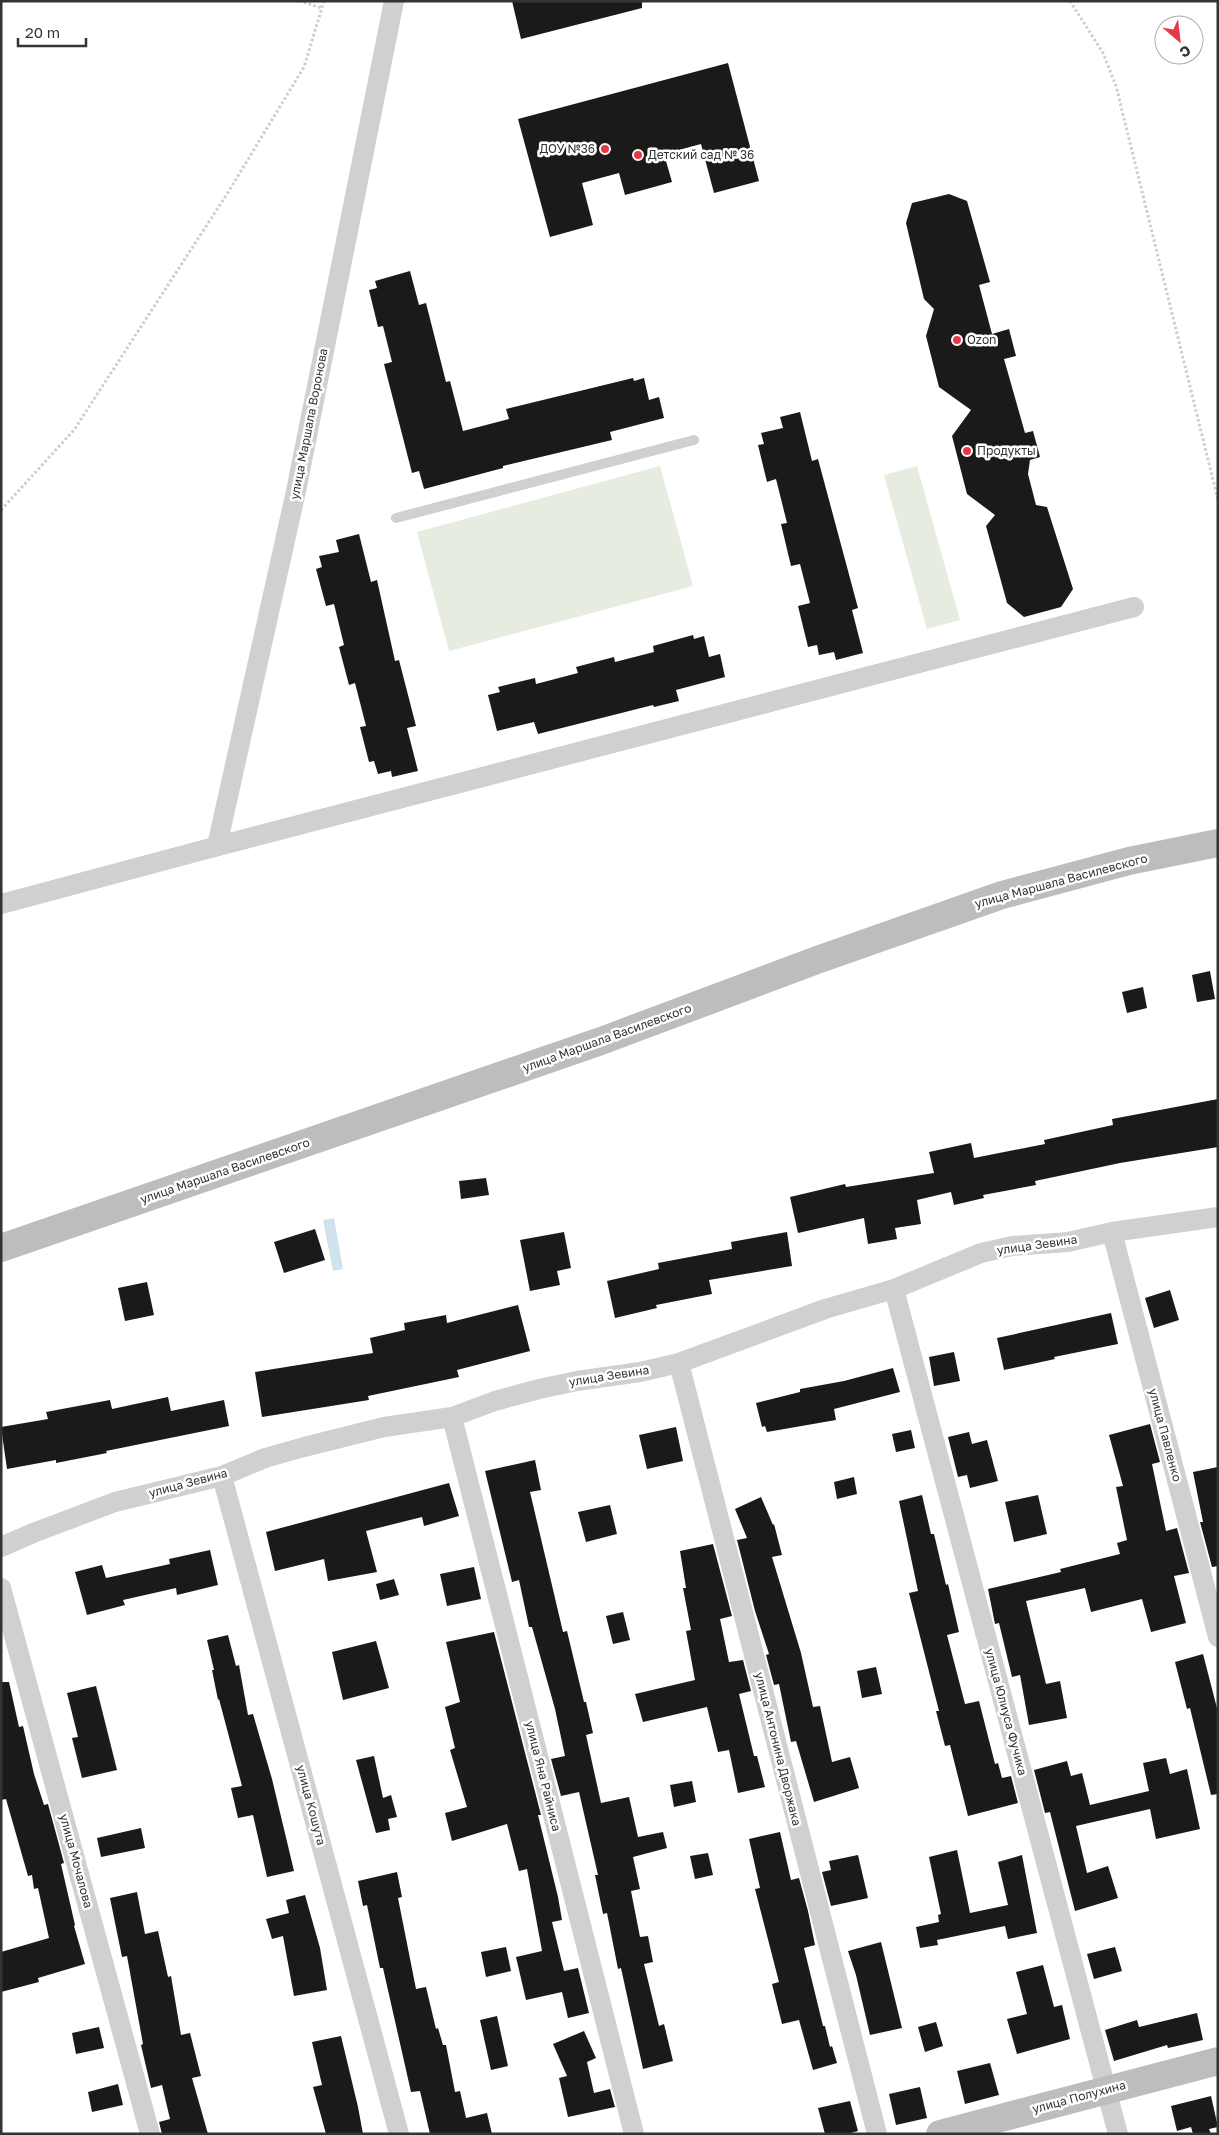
<svg xmlns="http://www.w3.org/2000/svg" width="1219" height="2135" font-family="'Golos Text',sans-serif">
<style>
.green{fill:#e6ecdf}
.water{fill:#cfe2ee}
.building{fill:#1a1a1a}
.lines{fill:none;stroke-linecap:round;stroke-linejoin:round}
.path{stroke:#cdcdcd;stroke-width:3;stroke-dasharray:2.5 2.5;stroke-linecap:butt}
.lane{stroke:#d0d0d0;stroke-width:10}
.street{stroke:#d0d0d0;stroke-width:20}
.secondary{stroke:#bdbdbd;stroke-width:28}
.poi-dot{fill:#e63946;stroke:#fff;stroke-width:2}
.labels{text-anchor:middle;stroke-width:5;stroke-linejoin:round;paint-order:stroke}
.poi-label{font-size:12px;fill:#333;stroke:#fff;text-anchor:start}
.street-label{font-size:12px;fill:#333;stroke:#fff}
</style>
<rect width="100%" height="100%" fill="#fff"/>
<path class="green" d="M660,466L693,586L449,651L417,532Z
M917,466L960,620L927,629L884,475Z"/>
<path class="water" d="M334,1218L343,1269L333,1271L323,1220Z"/>
<path class="building" d="M512,1H642V8L521,39Z
M728,63L759,181L714,193L701,144L664,154L672,182L625,195L619,173L582,183L593,225L550,237L518,119Z
M949,194L967,201L990,282L979,285L992,334L1009,329L1016,356L1004,359L1025,433L1033,431L1040,457L1030,460L1028,474L1036,505L1047,507L1073,589L1061,607L1024,617L1007,603L986,526L995,515L967,494L952,436L971,410L939,387L926,336L934,309L924,299L906,223L912,203Z
M410,271L419,305L426,303L446,382L450,381L463,431L509,419L506,409L633,378L634,381L644,378L649,400L659,397L664,418L610,432L612,440L503,466V468L424,489L419,471L412,473L384,364L392,362L383,326L378,327L369,290L377,288L375,281Z
M800,412L812,461L818,459L858,608L852,610L863,653L836,660L834,652L819,655L817,645L808,647L798,606L810,603L800,564L791,566L781,524L787,523L776,479L767,482L758,445L764,444L761,433L783,428L780,417Z
M359,534L371,582L377,580L395,661L399,660L416,726L407,728L418,771L392,777L391,771L378,774L374,761L369,762L360,727L366,726L355,683L349,685L339,647L344,645L334,604L326,606L316,569L322,567L319,556L339,552L336,540Z
M693,635L694,639L704,636L709,657L720,654L725,677L676,690L679,701L654,707L653,705L538,734L534,722L497,731L488,695L500,692L498,687L535,678L536,684L578,673L576,667L614,657L615,662L654,652L653,646Z
M1210,971L1215,999L1197,1002L1192,975Z
M1143,987L1147,1008L1127,1013L1122,992Z
M1218,1099V1147L1120,1163L1035,1181L1036,1185L983,1195L984,1198L954,1205L951,1192L917,1200L921,1224L895,1228L897,1239L868,1244L864,1218L798,1233L790,1197L845,1184L846,1187L934,1173L929,1152L971,1143L974,1158L1045,1144L1044,1140L1113,1125L1112,1119Z
M486,1178L489,1195L461,1199L459,1181Z
M315,1229L325,1260L284,1273L274,1242Z
M564,1232L571,1268L557,1271L560,1285L530,1291L520,1240Z
M787,1232L792,1266L709,1280L712,1294L656,1305L657,1308L615,1318L607,1281L659,1269L658,1263L732,1249L731,1242Z
M147,1282L154,1315L125,1321L118,1288Z
M1170,1290L1179,1320L1154,1328L1145,1298Z
M518,1305L530,1351L457,1370L459,1377L368,1396L369,1400L262,1417L255,1372L373,1353L370,1338L405,1330L404,1323L446,1315L447,1323Z
M1111,1313L1118,1344L1054,1357L1055,1359L1004,1370L997,1338Z
M954,1352L960,1381L934,1386L929,1357Z
M893,1368L900,1392L834,1409L836,1420L767,1432L765,1426L762,1427L756,1403L800,1392V1389L844,1381Z
M168,1397L171,1411L224,1400L229,1426L106,1451L107,1453L56,1463V1460L7,1469L1,1427L48,1419L46,1412L110,1400L112,1409Z
M1150,1424L1160,1462L1152,1464L1166,1531L1177,1528L1189,1573L1174,1576L1186,1623L1151,1632L1142,1599L1091,1612L1085,1588L1026,1601L1046,1684L1060,1681L1067,1718L1029,1725L1020,1675L1012,1677L999,1623L995,1624L988,1589L1061,1572L1060,1569L1120,1554L1117,1543L1127,1540L1116,1487L1123,1486L1109,1435Z
M676,1427L683,1461L647,1469L639,1435Z
M911,1430L915,1448L896,1452L892,1434Z
M969,1432L972,1444L987,1440L998,1481L970,1488L967,1475L958,1477L948,1437Z
M535,1460L541,1490L530,1492L563,1632L567,1631L584,1702H586L593,1733L586,1735L601,1803L629,1797L638,1837L663,1832L667,1848L633,1857L640,1889L631,1891L640,1937L648,1936L653,1962L644,1964L659,2026L664,2024L673,2061L643,2069L621,1968L618,1969L607,1913L603,1914L595,1875H598L579,1792L561,1796L551,1759L565,1756L555,1709L532,1627H529L519,1580L512,1582L485,1471Z
M1218,1467V1566L1212,1567L1200,1522H1203L1193,1472Z
M854,1477L857,1494L837,1499L834,1482Z
M449,1483L459,1516L424,1526L422,1517L366,1531L377,1572L328,1581L324,1559L275,1571L266,1532Z
M922,1495L931,1534H934L946,1585L948,1584L959,1632L947,1635L965,1704L979,1701L995,1764L998,1763L1002,1778L1011,1776L1018,1803L968,1816L950,1745L945,1746L936,1711H939L909,1593L918,1591L899,1501Z
M1038,1495L1047,1534L1014,1542L1005,1502Z
M761,1497L773,1525L774,1524L782,1555L772,1557L801,1653L813,1707L820,1706L832,1762L850,1757L859,1788L814,1802L796,1741L791,1742L779,1684L774,1685L766,1655L769,1654L755,1611L737,1540L747,1538L735,1509Z
M610,1505L617,1534L586,1542L578,1512Z
M713,1544L732,1616L720,1619L729,1662L743,1660L751,1691L739,1694L754,1756H757L765,1787L738,1793L729,1750L718,1752L707,1707L643,1722L635,1694L695,1680L686,1631L691,1630L683,1588H686L680,1551Z
M210,1550L218,1585L177,1595L176,1588L123,1600L125,1605L87,1615L75,1572L102,1565L106,1578L170,1564L169,1559Z
M474,1567L481,1599L447,1606L440,1574Z
M394,1579L399,1595L380,1600L376,1584Z
M623,1612L630,1640L613,1644L606,1616Z
M494,1632L541,1815H538L558,1897L562,1920L552,1922L564,1971L578,1968L589,2013L568,2018L562,1992L526,2000L516,1957L542,1951L527,1869L519,1871L507,1824L452,1841L445,1813L467,1807L450,1750L455,1748L445,1707L460,1702L446,1642Z
M228,1635L236,1666L239,1665L248,1715L253,1714L272,1779L294,1871L267,1877L253,1815L238,1818L231,1788L242,1786L219,1699L218,1700L212,1670H214L207,1640Z
M376,1641L389,1688L343,1700L332,1652Z
M1203,1654L1218,1712V1794L1211,1795L1190,1708L1187,1709L1175,1662Z
M876,1667L882,1694L862,1698L857,1671Z
M1,1682H9L19,1727L23,1726L34,1774L44,1805L48,1804L64,1863L61,1864L75,1925L74,1926L85,1964L38,1978L39,1982L1,1992V1952L49,1938L38,1888L34,1889L32,1875L28,1876L6,1799L1,1800Z
M96,1686L117,1770L82,1778L72,1738L78,1737L67,1693Z
M374,1756L383,1798L391,1795L397,1817L388,1819L390,1830L376,1833L356,1760Z
M1166,1758L1170,1774L1187,1769L1200,1829L1156,1839L1150,1809L1076,1826L1087,1873L1108,1866L1118,1898L1075,1911L1050,1812L1045,1813L1034,1770L1067,1761L1071,1776L1082,1773L1090,1805L1149,1791L1143,1763Z
M692,1781L696,1802L674,1807L670,1785Z
M141,1828L145,1848L101,1857L97,1838Z
M780,1832L791,1880L799,1878L808,1911L815,1945L804,1948L823,2026H825L830,2047L832,2046L837,2063L813,2070L799,2020L782,2024L772,1984L779,1982L755,1889L760,1888L749,1839Z
M957,1850L970,1913L1008,1905L998,1862L1022,1855L1037,1933L1008,1939L1005,1926L937,1940L938,1945L920,1948L916,1927L939,1922L938,1915L941,1914L929,1857Z
M708,1853L713,1875L695,1879L690,1856Z
M858,1855L868,1898L831,1906L822,1872L831,1870L829,1861Z
M397,1872L402,1897L398,1898L416,1989L426,1987L436,2029L438,2028L443,2045H446L455,2092L460,2091L466,2118L487,2113L492,2134H430L420,2091L411,2092L383,1968H380L367,1905L363,1906L358,1881Z
M137,1892L145,1934L158,1931L168,1977L171,1976L181,2035L190,2033L201,2076L192,2078L208,2134H162L159,2122L170,2119L162,2085L151,2088L141,2045L143,2044L127,1956L122,1957L110,1898Z
M305,1895L320,1948L327,1990L294,1996L283,1936L272,1939L266,1919L289,1913L286,1900Z
M881,1942L902,2028L870,2035L856,1975L848,1951Z
M506,1947L511,1971L486,1977L481,1952Z
M1115,1947L1122,1971L1094,1979L1087,1954Z
M1043,1965L1054,2007L1062,2005L1070,2039L1017,2054L1007,2019L1027,2014L1016,1972Z
M1197,2013L1203,2040L1168,2048L1167,2045L1114,2061L1105,2030L1137,2020L1139,2027Z
M497,2016L508,2066L491,2070L480,2020Z
M936,2022L943,2046L925,2052L918,2027Z
M99,2027L104,2048L76,2054L72,2033Z
M584,2031L596,2058L587,2062L594,2093L610,2089L615,2107L568,2117L559,2078L567,2076L553,2044Z
M341,2036L358,2107L363,2134H326L313,2087L322,2085L312,2042Z
M990,2063L999,2095L965,2104L957,2071Z
M118,2084L123,2105L92,2112L88,2092Z
M920,2087L927,2118L896,2125L889,2094Z
M1211,2096L1218,2127L1209,2129L1211,2134H1193L1191,2127L1177,2131L1171,2106Z
M850,2101L858,2131L847,2134H825L818,2108Z"/>
<g class="lines">
<path class="path" d="M299,1L322,8
M1070,1L1103,53L1116,86L1218,500
M1,510L74,430L227,194L304,67L324,1"/>
<path class="lane" d="M396,518L694,440"/>
<path class="street" d="M217,846L296,491L394,1
M1,904C378,802 757,707 1134,607
M1112,1232L1218,1637
M894,1289L1118,2134
M679,1363L877,2134
M452,1417L634,2134
M222,1476L399,2134
M1,1547L33,1533L115,1502L222,1476L265,1458L304,1447L384,1427L452,1417L495,1401L539,1389L577,1381L640,1372L679,1363L825,1309L894,1289L981,1253L1012,1246L1068,1242L1112,1232L1218,1217
M1,1588L150,2134"/>
<path class="secondary" d="M1,1248L601,1041L817,960L1002,895L1129,861L1218,843
M940,2134L1218,2061"/>
</g>
<g class="poi-dot">
<circle cx="605" cy="149" r="5"/>
<circle cx="638" cy="155" r="5"/>
<circle cx="957" cy="340" r="5"/>
<circle cx="967" cy="451" r="5"/>
</g>
<g class="labels">
<g class="poi-label">
<text x="595" y="153" text-anchor="end">ДОУ №36</text>
<text x="648" y="159">Детский сад № 36</text>
<text x="967" y="344">Ozon</text>
<text x="977" y="455">Продукты</text>
</g>
<g class="street-label">
<text transform="translate(309 424) rotate(-79)" y="4">улица Маршала Воронова</text>
<text transform="translate(1061 881) rotate(-15)" y="4">улица Маршала Василевского</text>
<text transform="translate(607 1038) rotate(-20)" y="4">улица Маршала Василевского</text>
<text transform="translate(225 1171) rotate(-19)" y="4">улица Маршала Василевского</text>
<text transform="translate(1037 1245) rotate(-8)" y="4">улица Зевина</text>
<text transform="translate(609 1376) rotate(-9)" y="4">улица Зевина</text>
<text transform="translate(1165 1435) rotate(75)" y="4">улица Павленко</text>
<text transform="translate(188 1483) rotate(-15)" y="4">улица Зевина</text>
<text transform="translate(1006 1712) rotate(75)" y="4">улица Юлиуса Фучика</text>
<text transform="translate(778 1749) rotate(76)" y="4">улица Антонина Дворжака</text>
<text transform="translate(543 1776) rotate(76)" y="4">улица Яна Райниса</text>
<text transform="translate(311 1805) rotate(75)" y="4">улица Кошута</text>
<text transform="translate(76 1861) rotate(75)" y="4">улица Мочалова</text>
<text transform="translate(1079 2097) rotate(-15)" y="4">улица Полухина</text>
</g>
</g>
<rect width="1219" height="2135" fill="none" stroke="#333333" stroke-width="5"/>
<g transform="translate(1179 40) rotate(152)"><circle r="24" fill="#ffffff" stroke="#adadad"/>
<path d="M0-4L9 19L0 12L-9 19Z" fill="#e63946"/>
<text y="-8" font-size="14" font-weight="bold" text-anchor="middle" fill="#333333">С</text>
</g>
<path d="M18 38v8h68v-8" fill="none" stroke="#333333" stroke-width="2.5"/>
<text x="25" y="38" font-size="15" fill="#333333" stroke="#ffffff" stroke-width="4" paint-order="stroke">20 m</text>
</svg>
